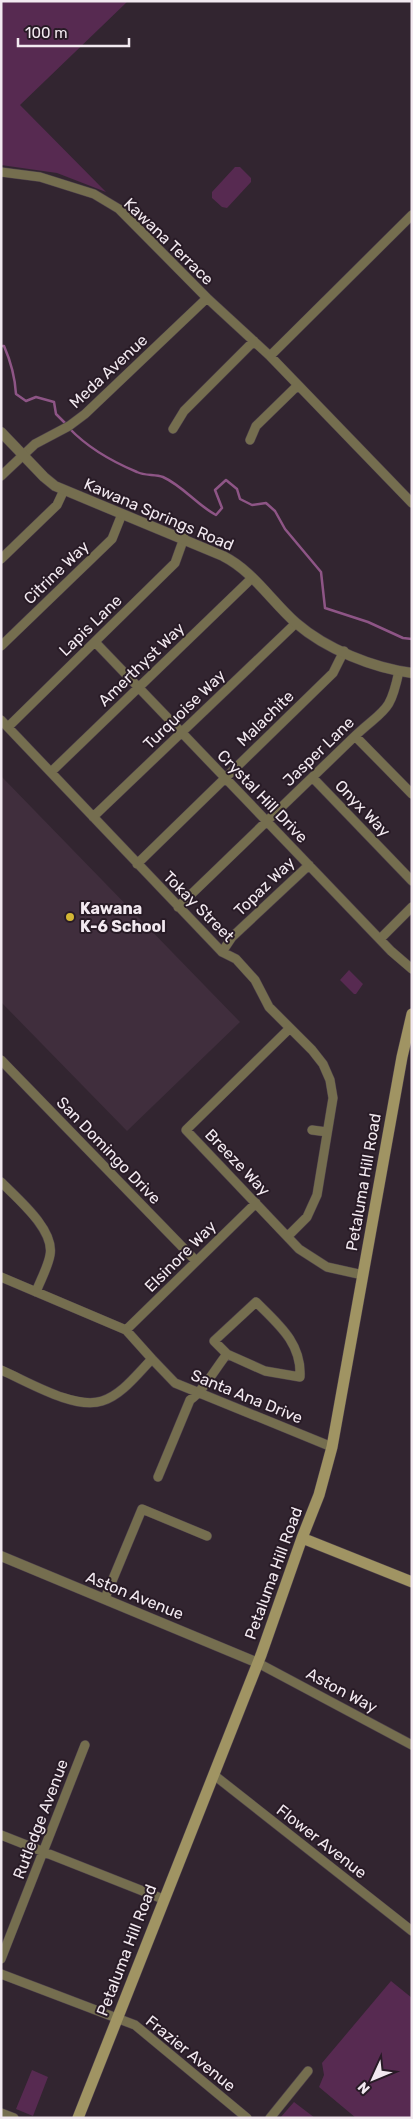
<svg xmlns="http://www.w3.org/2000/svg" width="413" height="2119" font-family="Rubik,sans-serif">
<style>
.built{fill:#402e3d}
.green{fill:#572a51}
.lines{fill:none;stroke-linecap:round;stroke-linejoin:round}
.stream{stroke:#8e5586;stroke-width:2.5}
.minor-casing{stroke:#4d404b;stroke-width:10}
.tertiary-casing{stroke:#4d404b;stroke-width:11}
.secondary-casing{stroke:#4d404b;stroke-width:12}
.minor{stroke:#756e4f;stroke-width:9}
.tertiary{stroke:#756e4f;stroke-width:10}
.secondary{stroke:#a09463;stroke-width:11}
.poi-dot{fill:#d3b635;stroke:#281b26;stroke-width:2}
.labels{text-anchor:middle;stroke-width:4;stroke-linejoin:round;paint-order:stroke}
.street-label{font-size:16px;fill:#f2e9f0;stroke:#281b26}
.poi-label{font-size:16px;font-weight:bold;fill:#f2e9f0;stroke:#281b26;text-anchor:start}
</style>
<rect width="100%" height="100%" fill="#322530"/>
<path class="built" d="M1,776L240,1022L127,1131L1,1002Z"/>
<path class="green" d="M1,1H128L20,105L106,192L57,173L1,165Z
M235,167H240L251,178V182L227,208L222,207L212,198V192Z
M349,970L363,984L356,994H354L340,980Z
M391,1981L412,1998V2118H356L319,2087L324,2075L322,2063Z
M32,2070L48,2077L33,2116L16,2109Z
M294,2102L315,2118H280Z"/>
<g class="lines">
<path class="stream" d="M1,346H4C11,362 15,377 16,394L26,401L36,397L54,402L56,414L66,424
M69,428C87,447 113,462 137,472C145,476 155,474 163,477C183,486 197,505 216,515L222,508L215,490L226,480L237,489L240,499L252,505L266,503L275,511L285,529L321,572L325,608L368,622L403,638L412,639"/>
<defs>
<path id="minor" d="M1,172L40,177L94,194L119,209L207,298L270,356L412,503
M270,356L412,215
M173,429L184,411L254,341
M250,440L256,426L297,386
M1,476L35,444L69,426L85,414L207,298
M1,559L57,505L64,490
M95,642L391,951L412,969
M1,646L112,539L122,514
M1,720L222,952L236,959L255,980L269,1007L312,1050L323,1064L330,1080L333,1098L317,1195L307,1217L288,1236
M8,727L175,563L184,538
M355,736L412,794
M51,772L252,578
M313,778L412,881
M93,817L296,623
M137,864L333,673L344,651
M178,907L355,736C385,708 390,714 399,671
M380,939L412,907
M222,952L232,937L309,865
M290,1028L186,1130L299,1249L327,1267L363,1275
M1,1060L196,1261
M312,1130L327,1132
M1,1182C18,1199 55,1230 50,1255C48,1267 40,1281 36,1292
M1,1277L126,1330L152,1359
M126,1330L256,1203
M1,1370C27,1381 74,1410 102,1401C122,1395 138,1373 152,1359L175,1383L332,1447
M158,1477L190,1400C204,1390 215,1369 227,1354L265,1371L300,1377C302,1343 278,1324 256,1302L214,1341L227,1354
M105,1598L142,1509L207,1536
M258,1663L412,1745
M214,1775L412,1931
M1,1835L163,1899
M1,1959L85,1745
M1,1974L135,2025L247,2118
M1,2113L14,2118
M270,2118L308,2071"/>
<path id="tertiary" d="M1,432L44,477L55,486L223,556C253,571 271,601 296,623C326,649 373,668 412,673
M1,1556L258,1663"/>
<path id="secondary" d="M302,1538L412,1582
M78,2118L261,1655L302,1538L319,1495L332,1447L402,1057L412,1014"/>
</defs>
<use href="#minor" class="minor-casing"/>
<use href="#tertiary" class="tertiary-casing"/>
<use href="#secondary" class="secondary-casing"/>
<use href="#minor" class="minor"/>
<use href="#tertiary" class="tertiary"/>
<use href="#secondary" class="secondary"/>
</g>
<circle class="poi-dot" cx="70" cy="917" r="5"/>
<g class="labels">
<g class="street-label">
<text transform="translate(169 241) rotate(44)" y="6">Kawana Terrace</text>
<text transform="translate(108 371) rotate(-43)" y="6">Meda Avenue</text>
<text transform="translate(159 514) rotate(23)" y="6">Kawana Springs Road</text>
<text transform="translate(56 572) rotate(-44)" y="6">Citrine Way</text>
<text transform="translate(90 625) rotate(-44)" y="6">Lapis Lane</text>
<text transform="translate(141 664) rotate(-44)" y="6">Amerthyst Way</text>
<text transform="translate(184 709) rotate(-44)" y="6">Turquoise Way</text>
<text transform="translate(265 718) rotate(-44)" y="6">Malachite</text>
<text transform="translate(318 751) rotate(-44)" y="6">Jasper Lane</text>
<text transform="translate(263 796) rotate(46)" y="6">Crystal Hill Drive</text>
<text transform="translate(363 808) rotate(46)" y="6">Onyx Way</text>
<text transform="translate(264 886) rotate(-44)" y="6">Topaz Way</text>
<text transform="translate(199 906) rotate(45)" y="6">Tokay Street</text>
<text transform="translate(109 1150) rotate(46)" y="6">San Domingo Drive</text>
<text transform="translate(238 1162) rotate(46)" y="6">Breeze Way</text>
<text transform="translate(363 1182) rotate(-80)" y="6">Petaluma Hill Road</text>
<text transform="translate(180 1256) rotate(-45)" y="6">Elsinore Way</text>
<text transform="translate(247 1396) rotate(22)" y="6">Santa Ana Drive</text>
<text transform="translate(273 1573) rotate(-70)" y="6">Petaluma Hill Road</text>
<text transform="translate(135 1595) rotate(22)" y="6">Aston Avenue</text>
<text transform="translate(342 1690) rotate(28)" y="6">Aston Way</text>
<text transform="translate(40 1819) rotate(-69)" y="6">Rutledge Avenue</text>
<text transform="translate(322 1841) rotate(38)" y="6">Flower Avenue</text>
<text transform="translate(126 1950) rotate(-69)" y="6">Petaluma Hill Road</text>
<text transform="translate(191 2053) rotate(39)" y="6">Frazier Avenue</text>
</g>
<g class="poi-label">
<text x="80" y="914">Kawana<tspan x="80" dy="18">K-6 School</tspan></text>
</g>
</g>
<rect width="413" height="2119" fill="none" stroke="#f2e9f0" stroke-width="5"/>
<g transform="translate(373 2079) rotate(226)" stroke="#281b26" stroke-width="4" paint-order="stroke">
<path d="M0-4L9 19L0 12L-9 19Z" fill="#f2e9f0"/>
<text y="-8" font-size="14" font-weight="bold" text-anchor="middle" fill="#f2e9f0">N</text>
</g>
<path d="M18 38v8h111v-8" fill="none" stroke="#f2e9f0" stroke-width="2.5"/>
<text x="25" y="38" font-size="15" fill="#f2e9f0" stroke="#281b26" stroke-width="4" paint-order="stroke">100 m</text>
</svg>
